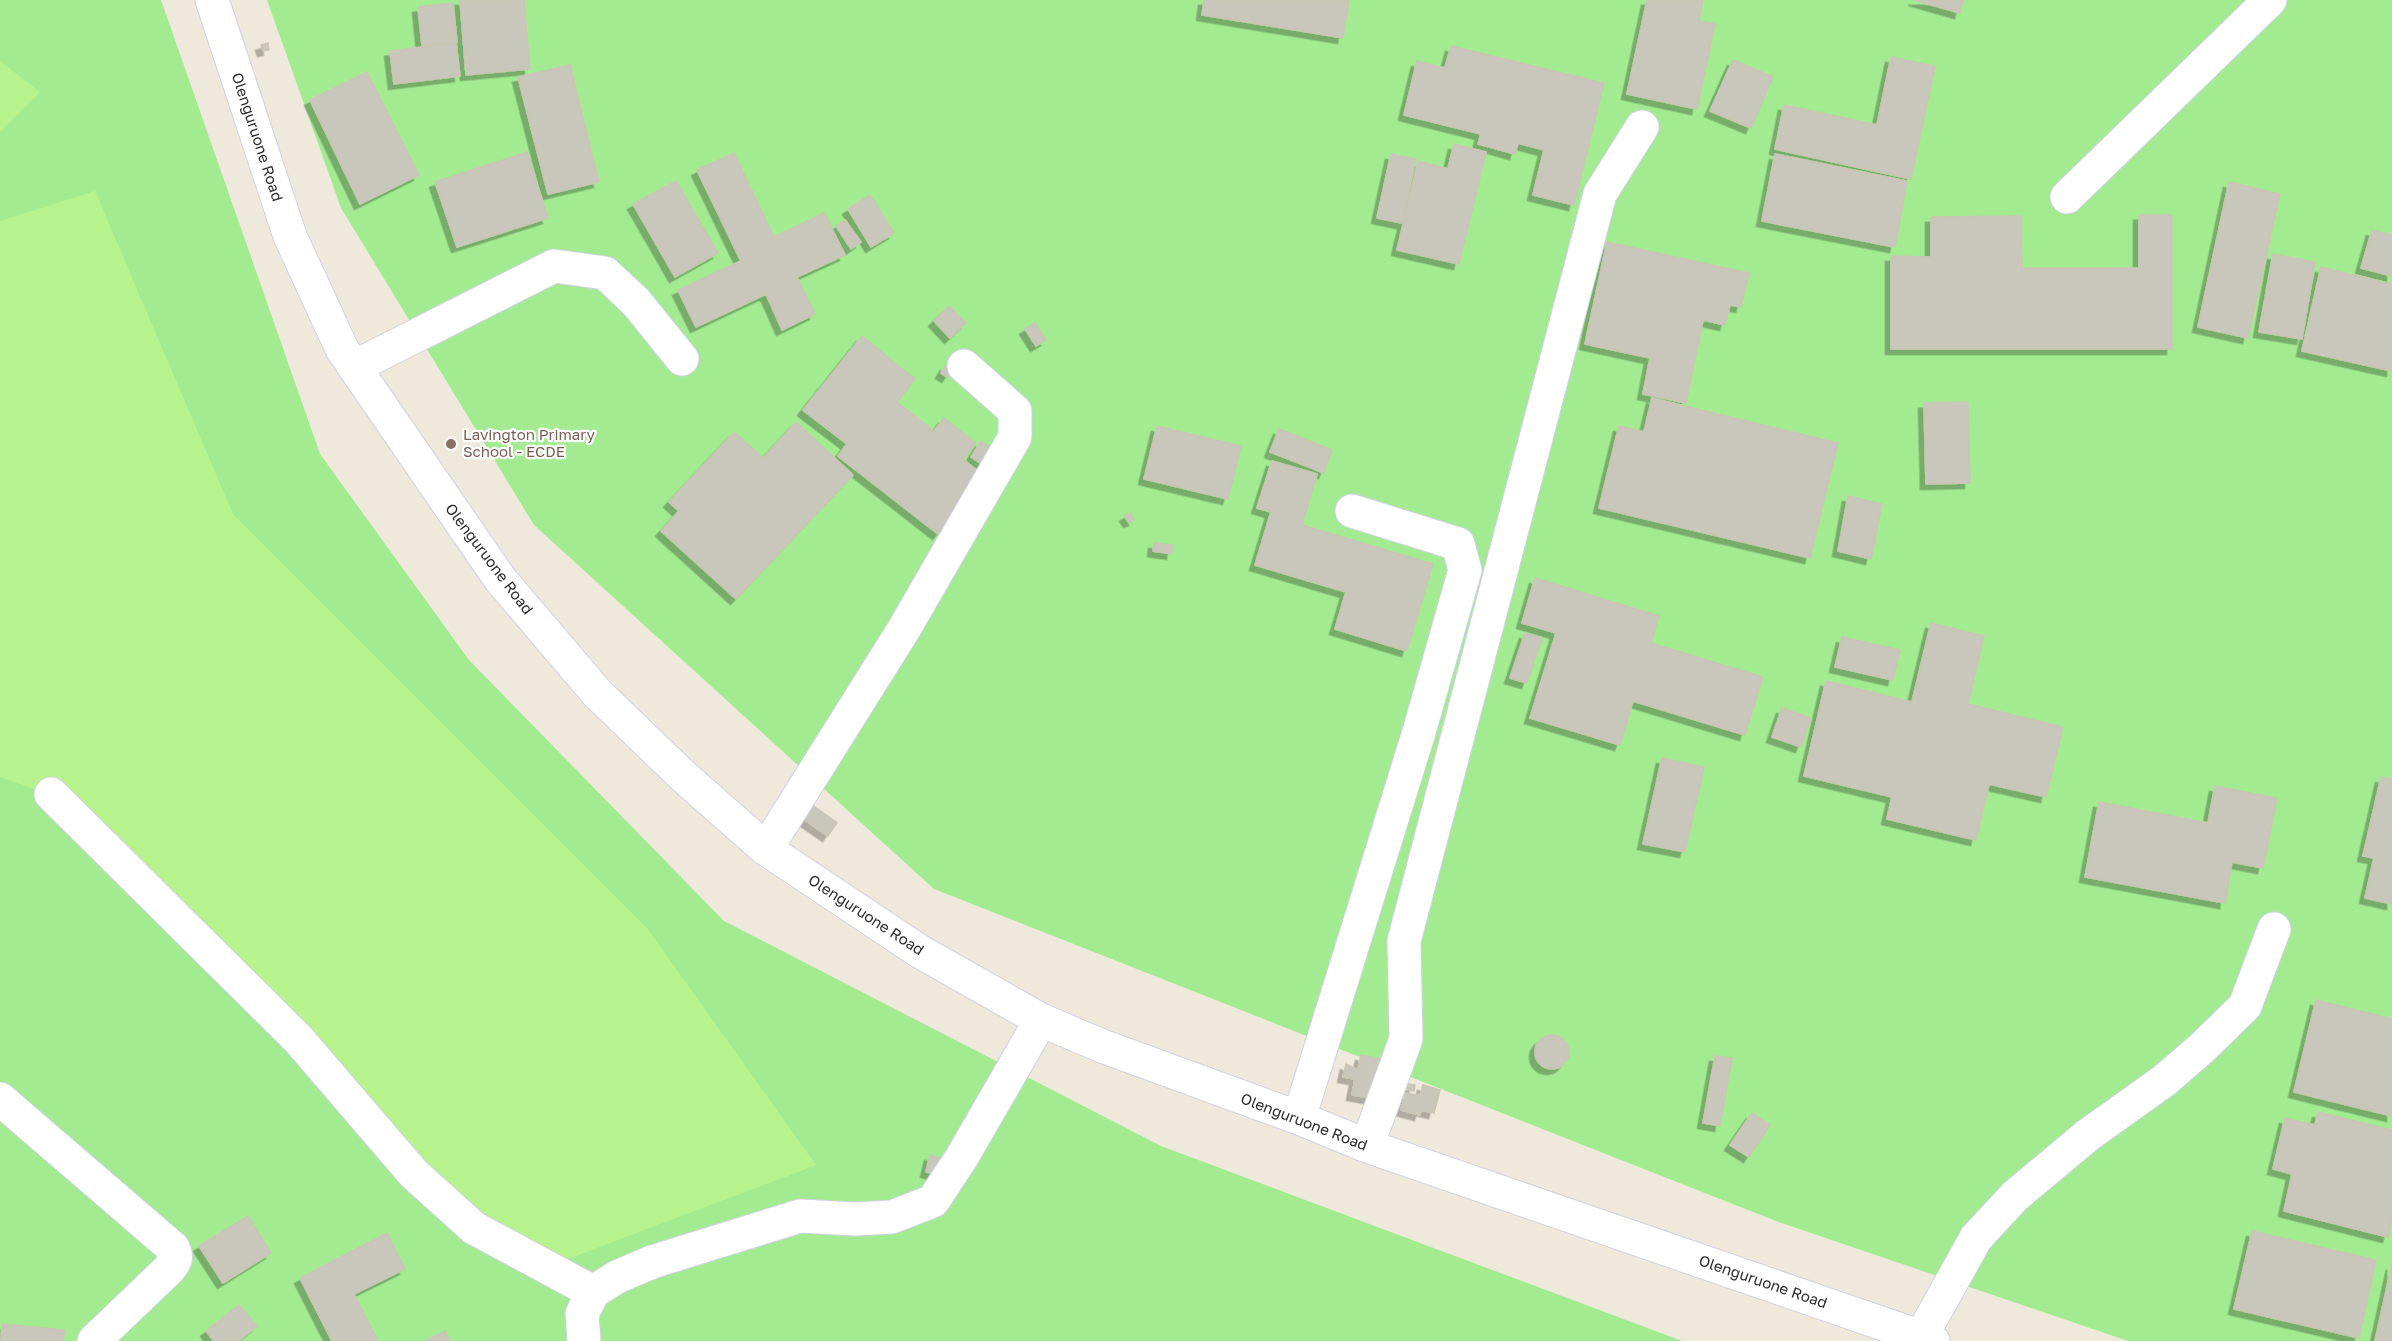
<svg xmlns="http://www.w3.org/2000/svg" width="2392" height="1341" font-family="'Golos Text',sans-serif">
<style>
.green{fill:#a2eb91}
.pitch{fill:#b7f38c}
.building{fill:#c9c6bb;stroke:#cac6b4;stroke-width:1.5;filter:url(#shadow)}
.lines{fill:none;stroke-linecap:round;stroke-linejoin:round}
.minor-casing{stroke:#d0d1e5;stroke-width:35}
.minor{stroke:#fff;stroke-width:33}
.education-dot{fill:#8d6e63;stroke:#fff;stroke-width:2}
.labels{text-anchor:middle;stroke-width:4.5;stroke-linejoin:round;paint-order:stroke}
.street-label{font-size:15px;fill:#2b2b2b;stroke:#fff}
.education-label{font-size:15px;fill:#785e54;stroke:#fff;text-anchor:start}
</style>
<defs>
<filter id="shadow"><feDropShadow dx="-5.5" dy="5.5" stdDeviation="0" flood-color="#0004"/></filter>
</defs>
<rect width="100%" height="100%" fill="#eee9db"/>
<path class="green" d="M0,0H161L320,454L469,660L724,921L1161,1146L1682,1341H0Z
M267,0H2392V1341H2128L1776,1221L934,889L534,525L341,208Z"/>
<path class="pitch" d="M0,61L40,92L0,132Z
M95,191L233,514L647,928L816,1165L547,1267L474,1228L51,795L0,777V221Z"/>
<path class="building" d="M460,0H524L530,69L466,75Z
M1204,0H1349L1343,38L1202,15Z
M1647,0H1703L1699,21L1715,24L1697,109L1627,94Z
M1914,0H1963L1960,13Z
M453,3L457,42L422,46L418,7Z
M268,43L269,50L263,51L261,45Z
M456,43L460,76L394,84L390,51Z
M1451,46L1604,83L1574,205L1533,195L1544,150L1518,143L1515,154L1478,144L1481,134L1404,115L1417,61L1445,68Z
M1891,57L1935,66L1911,179L1775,149L1784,105L1877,125Z
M1733,60L1773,77L1751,128L1710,111Z
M570,65L599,182L548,194L518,77Z
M367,72L419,175L360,204L310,100Z
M1454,144L1486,152L1459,264L1397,250L1418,161L1448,169Z
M527,152L548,218L457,247L435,182Z
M734,153L774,237L824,213L845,255L797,277L815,314L782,330L766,294L696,327L678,290L741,261L697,170Z
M1391,154L1416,159L1402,223L1377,218Z
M1775,154L1907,181L1895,247L1762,221Z
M676,181L718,253L675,277L633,204Z
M2229,182L2280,194L2248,338L2198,327Z
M870,195L894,233L871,247L848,209Z
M2139,215H2172V349H1891V256L1931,257V217L2021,216L2022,268H2139Z
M845,220L861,242L851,249L836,226Z
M2372,230L2392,235V276L2361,268Z
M1607,242L1749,273L1741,307L1730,305L1725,325L1703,320L1686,403L1643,394L1650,358L1585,344Z
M2273,254L2315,262L2302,339L2259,332Z
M2321,267L2392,284V371L2302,351Z
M949,306L966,323L950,338L934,321Z
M1035,323L1046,340L1036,346L1025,329Z
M862,336L915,379L897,402L934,431L944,418L976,443L963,459L984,476L938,534L838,456L847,444L803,410Z
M946,365L952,370L947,377L941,373Z
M1652,398L1838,443L1810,558L1599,508L1619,426L1644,432Z
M1968,402L1970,483L1926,484L1924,403Z
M796,422L853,475L736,599L661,531L679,511L669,502L734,432L763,458Z
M1157,426L1241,446L1228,499L1144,479Z
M1279,429L1332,450L1324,473L1270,452Z
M981,441L992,449L982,464L971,457Z
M1272,461L1317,474L1302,525L1433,564L1407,651L1335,629L1346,592L1255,565L1271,512L1257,508Z
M1848,496L1882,504L1871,559L1838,551Z
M1130,513L1134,520L1129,522L1125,516Z
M1154,543L1173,545L1172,554L1153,551Z
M1535,578L1659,616L1651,643L1763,677L1745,735L1633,701L1620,745L1530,718L1556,633L1522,623Z
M1931,623L1984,636L1968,704L2063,727L2046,797L1989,784L1976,840L1887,819L1892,797L1804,776L1826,681L1912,702Z
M1525,633L1542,638L1527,683L1510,678Z
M1842,637L1900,650L1893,680L1835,667Z
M1782,708L1811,718L1801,747L1772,737Z
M1662,758L1704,767L1685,852L1643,844Z
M2381,777L2392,779V904L2365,898L2374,858L2363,856Z
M2215,786L2277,798L2263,868L2232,862L2225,903L2085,877L2099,802L2208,823Z
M811,804L837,823L828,836L802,818Z
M2316,1000L2392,1019V1116L2294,1092Z
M1535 1052a17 17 0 1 1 34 0a17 17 0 1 1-34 0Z
M1361,1055L1382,1059L1374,1099L1352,1095L1355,1079L1343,1077L1346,1064L1358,1070Z
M1715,1056L1732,1058L1720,1126L1703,1123Z
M1408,1084L1415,1085L1414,1091L1407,1090Z
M1423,1085L1440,1090L1434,1113L1421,1110L1420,1115L1401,1110L1406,1093L1420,1096Z
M2318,1112L2392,1130V1220L2388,1237L2284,1211L2292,1174L2273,1169L2285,1118L2315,1125Z
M1752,1113L1770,1125L1749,1157L1730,1145Z
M930,1155L944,1159L940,1175L926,1172Z
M248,1216L271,1253L223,1283L199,1246Z
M2252,1231L2376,1260L2359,1338L2234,1309Z
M387,1233L405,1269L354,1294L378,1341H332L300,1278Z
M2392,1264V1341H2375Z
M239,1305L257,1326L239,1341H214L206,1331Z
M2,1324L65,1330L63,1341H1Z
M445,1331L450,1341H425Z"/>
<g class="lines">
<defs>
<path id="minor" d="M212,0L290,236L342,349L500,579L597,693L683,776L766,849L919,951L1041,1020L1102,1046L1299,1118L1367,1146L1933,1341
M2067,197L2270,0
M354,367L554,266L605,273L636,302L682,359
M51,794L299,1040L414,1174L474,1228L593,1292
M766,849L904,629L1015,437V411L964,366
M0,1099L173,1248C178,1258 175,1262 169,1269L94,1341
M1299,1118L1419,732L1465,570L1458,544L1352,511
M1367,1146L1406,1039L1404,941L1600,194L1642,127
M1921,1337L1976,1238L2015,1196L2088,1135L2165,1080L2203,1047L2245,1006L2274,929
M584,1341L582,1314L593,1292L617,1277L652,1262L800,1216L855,1219L892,1217L933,1201L962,1157L1041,1020"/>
</defs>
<use href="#minor" class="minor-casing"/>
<use href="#minor" class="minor"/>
</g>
<circle class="education-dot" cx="451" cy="444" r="6"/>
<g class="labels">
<g class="street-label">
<text transform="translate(257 137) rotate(72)" y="5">Olenguruone Road</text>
<text transform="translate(489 559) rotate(53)" y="5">Olenguruone Road</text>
<text transform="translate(866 915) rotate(33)" y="5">Olenguruone Road</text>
<text transform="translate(1304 1122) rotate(21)" y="5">Olenguruone Road</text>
<text transform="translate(1763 1282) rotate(19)" y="5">Olenguruone Road</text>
</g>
<g class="education-label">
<text x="463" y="440">Lavington Primary<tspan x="463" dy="17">School - ECDE</tspan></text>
</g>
</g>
</svg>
